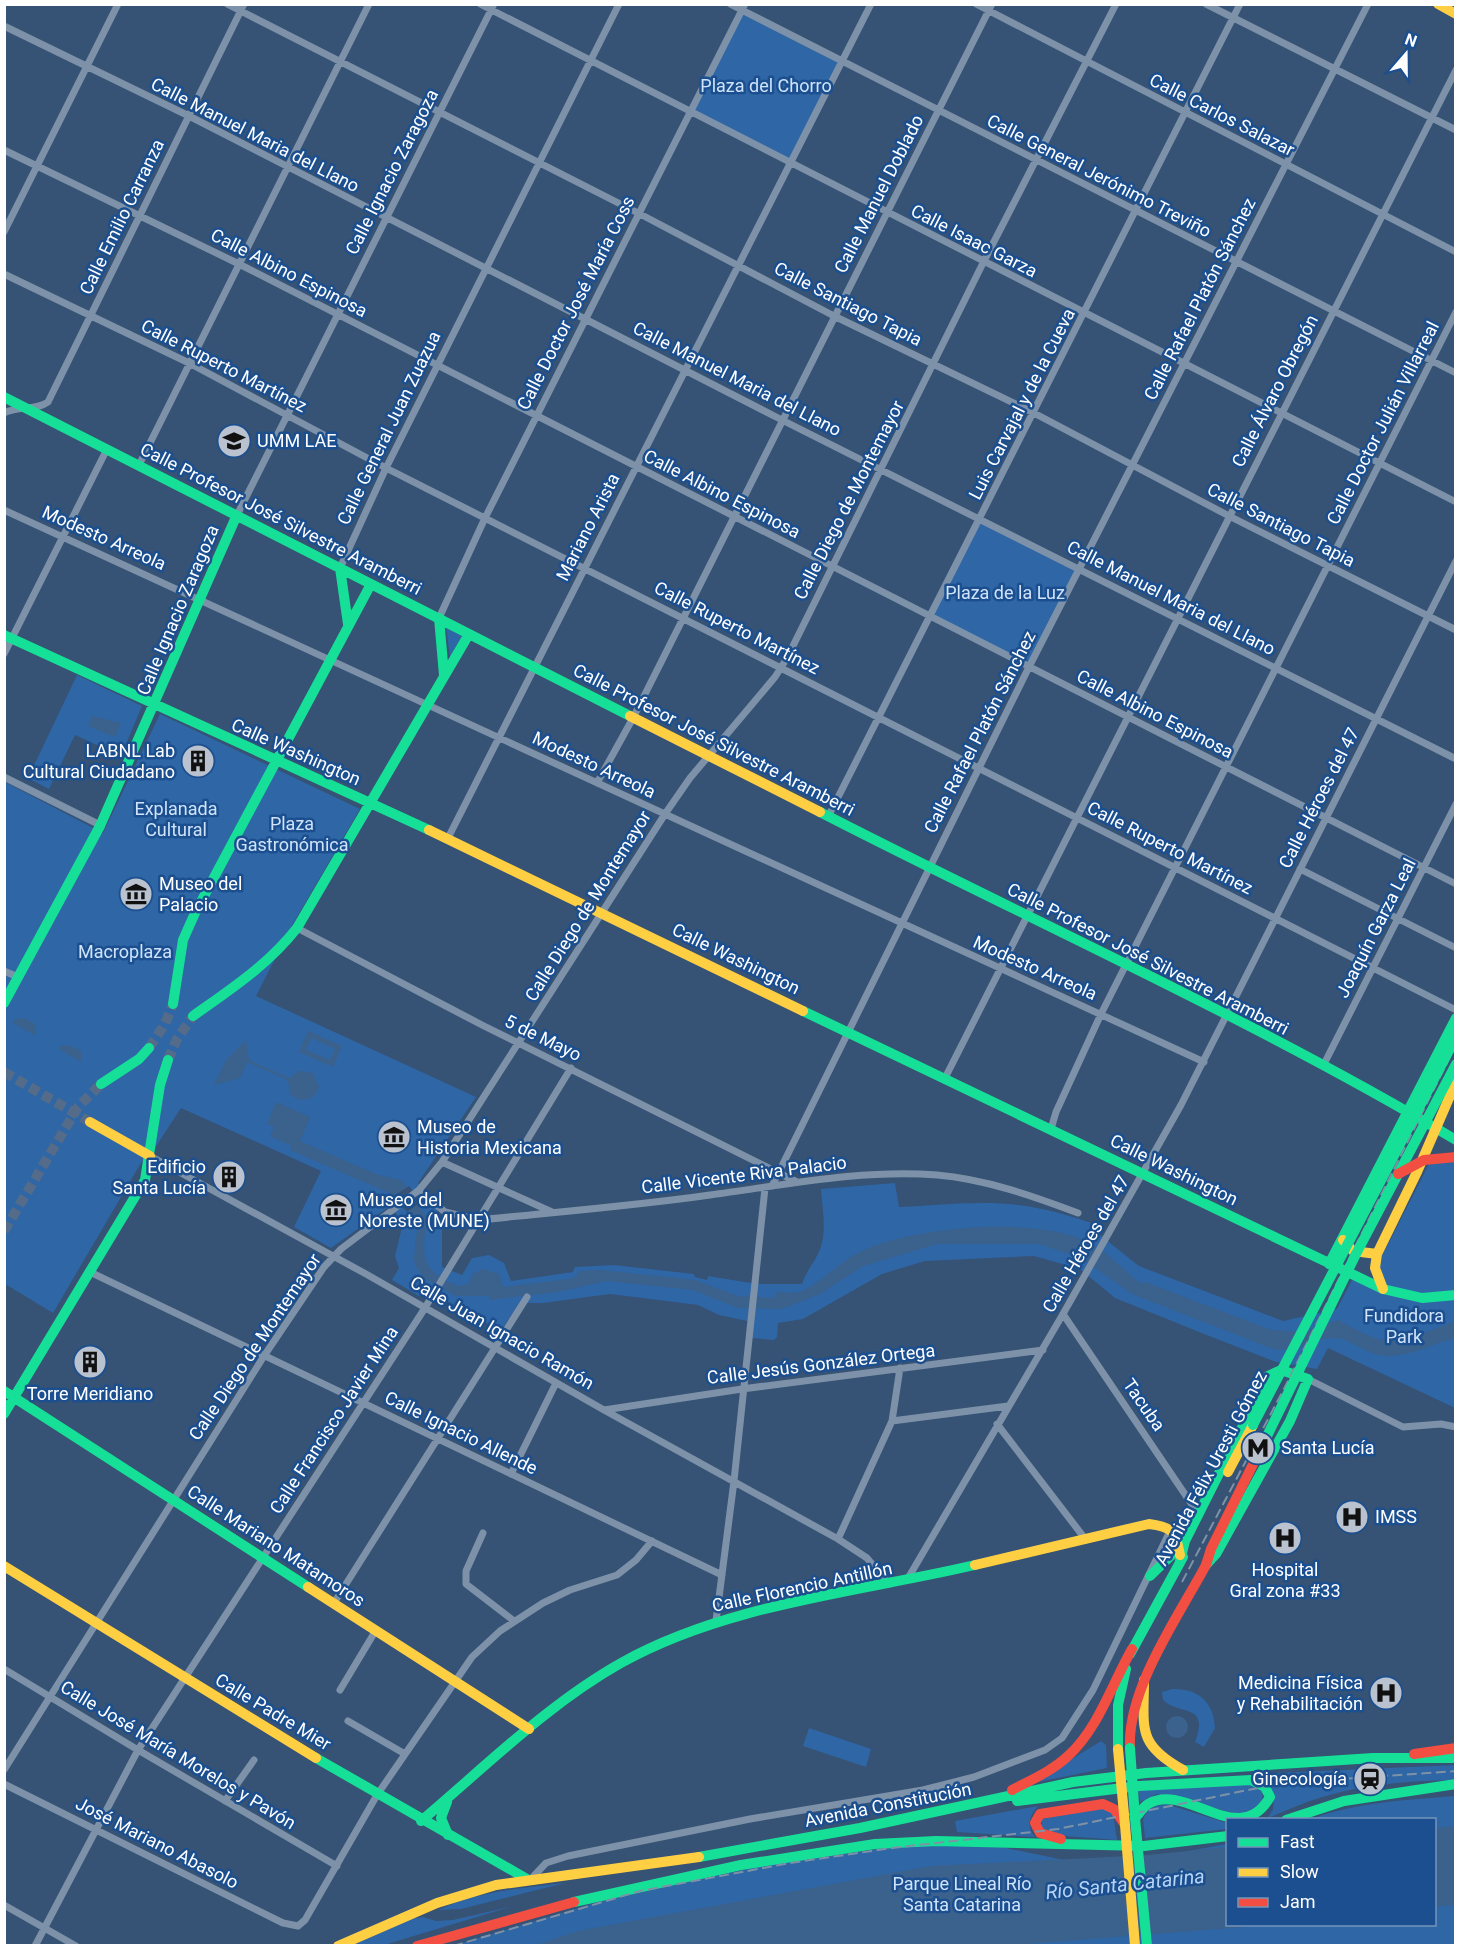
<svg xmlns="http://www.w3.org/2000/svg" width="1460" height="1950" font-family="Roboto,sans-serif">
<style>
.green{fill:#2f66a5}
.water{fill:#3b618d;fill-rule:evenodd}
.pier{fill:#365274}
.lines{fill:none;stroke-linecap:round;stroke-linejoin:round}
.secondary-tunnel{stroke:#546c89;stroke-width:10;stroke-dasharray:10 5;stroke-linecap:butt}
.street{stroke:#7d92a8;stroke-width:7}
.fast{stroke:#16e098;stroke-width:10}
.slow{stroke:#ffcf43;stroke-width:10}
.jam{stroke:#f24e42;stroke-width:10}
.rail{stroke:#7e92a7;stroke-width:2;stroke-dasharray:10 4.5;stroke-linecap:butt}
.fast-bridge{stroke:#16e098;stroke-width:10}
.slow-bridge{stroke:#ffcf43;stroke-width:10}
.jam-bridge{stroke:#f24e42;stroke-width:10}
.labels{text-anchor:middle;stroke-width:5;stroke-linejoin:round;paint-order:stroke}
.park-label{font-size:18px;fill:#cfe3fa;stroke:#1b4f8f}
.street-label{font-size:18px;fill:#fff;stroke:#1b4f8f}
.poi-label{font-size:18px;fill:#fff;stroke:#1b4f8f;text-anchor:start}
.water-label{font-size:20px;font-style:italic;fill:#b5d3f5;stroke:#1b4f8f}
</style>
<rect width="100%" height="100%" fill="#365274"/>
<path class="green" d="M742,10L842,61L790,164L691,110Z
M980,520L1080,569L1029,667L930,618Z
M446,627L462,636L450,657Z
M77,675L142,706L121,756L75,735L49,789L28,778Z
M160,714L360,809L294,922L256,996L476,1097L418,1183L439,1213L442,1224V1267L462,1275L472,1258L489,1255L504,1263L511,1281L573,1272L575,1267L614,1265L694,1274L695,1277L707,1280L708,1276L757,1284H802C807,1268 819,1258 822,1242C826,1226 822,1205 821,1189L895,1183L899,1207C943,1205 988,1199 1032,1207C1056,1211 1080,1219 1103,1227L1100,1235L1139,1266L1283,1321L1337,1309L1353,1278L1370,1286L1382,1256L1429,1164L1456,1161L1455,1408L1328,1348L1317,1369L1276,1362L1199,1332L1115,1298L1080,1269L1034,1256L925,1261L882,1274L803,1319L778,1323L777,1337L774,1340L752,1338V1322L719,1315L698,1305L610,1294L543,1303H519L501,1331L438,1296H419L392,1280L399,1268L395,1256L403,1223L390,1206L331,1248L294,1227L321,1171L181,1108L155,1148L141,1163L53,1313L5,1284V782L103,833Z
M1172,1689C1198,1688 1214,1702 1215,1728L1204,1747L1195,1742C1210,1702 1179,1716 1163,1700L1162,1692Z
M809,1728L871,1749L866,1767L803,1746Z
M1101,1741L1106,1745L1107,1768L1033,1783Z
M1456,1765L1455,1780C1413,1781 1371,1783 1330,1795C1309,1800 1288,1810 1268,1818L1273,1809L1274,1796L1255,1774Z
M1248,1784L1262,1791L1263,1802L1242,1815L1157,1794L1140,1802L1138,1789Z
M1455,1796V1945L452,1946L598,1902L756,1867L893,1847L987,1844L1079,1863L1172,1854L1227,1844L1228,1924H1434V1820L1311,1819C1358,1802 1405,1800 1455,1796Z
M1166,1804L1227,1823V1829L1145,1838L1143,1819L1149,1808Z
M1038,1806C1029,1817 1026,1826 1035,1837L957,1832L955,1821Z
M1101,1807L1113,1813L1117,1840L1052,1835L1042,1828V1819Z
M565,1883L461,1909L438,1910C478,1891 522,1888 565,1883Z
M513,1906L384,1945L351,1946L409,1919L423,1917L436,1921L453,1920Z"/>
<path class="water" d="M92,716L121,723L115,737L88,726Z
M24,1018L35,1024L36,1036L13,1023L15,1019Z
M308,1031L342,1046L333,1067L299,1052ZM311,1038L335,1049L330,1060L306,1050Z
M246,1040L249,1060L289,1078L299,1071L313,1073L319,1087C314,1101 301,1104 290,1094L288,1080L247,1062L240,1078L214,1085L226,1060Z
M69,1045L81,1051V1062L59,1049L60,1046Z
M276,1102L310,1117L300,1141L378,1175L401,1180L427,1218C422,1254 419,1272 459,1286L468,1284L473,1274L483,1269L499,1274L503,1287L569,1279L577,1276L579,1271L600,1270L695,1280L738,1296L774,1298L777,1292C784,1292 793,1294 799,1292C815,1288 842,1260 860,1252C912,1227 1036,1215 1090,1243C1108,1253 1124,1270 1140,1283L1145,1282L1271,1330L1304,1332L1338,1320C1354,1328 1373,1341 1391,1341C1409,1342 1436,1327 1455,1322V1338C1429,1345 1402,1361 1375,1354C1362,1350 1349,1339 1336,1338C1313,1337 1298,1353 1273,1349L1132,1294L1081,1258L1039,1244H937L863,1266L820,1294L782,1309L738,1308L693,1290L606,1281L558,1292L489,1300V1296H456L423,1277L415,1265L414,1258L418,1219L392,1194L290,1150L292,1146L270,1136L274,1127L267,1124Z
M1166 1727a11 11 0 1 1 22 0a11 11 0 1 1-22 0Z
M1455,1826V1905L1435,1907V1828Z
M1227,1847L1228,1924L1271,1925L1001,1946H533L578,1931L931,1866L1147,1855Z"/>
<path class="pier" d="M409,1186L421,1202L407,1212L392,1197Z"/>
<g class="lines">
<path class="secondary-tunnel" d="M149,1048L165,1024L173,1004
M168,1060L177,1039L193,1016
M4,1072L90,1122
M4,1231L78,1107L101,1084"/>
<path class="street" d="M227,4L640,214L834,316L1032,412L1229,516L1456,630
M480,4L1456,502
M730,4L1456,373
M976,4L1456,252
M1206,4L1456,130
M4,26L189,116L782,420L1456,759
M4,150L239,264L1456,884
M4,232L118,4
M4,274L189,363L386,468L1456,1010
M4,413C19,405 36,411 48,402L244,4
M139,465L369,4
M4,510L1204,1062
M236,517L494,4
M340,568L386,468L619,4
M439,618L485,518L745,4
M4,654L107,449
M4,777L100,825
M597,783L633,718L992,4
M828,817L1240,4
M448,838L871,4
M1300,869L1456,948
M297,928L482,1025L797,1182
M4,971L18,977
M1323,1066L1456,804
M944,1080L1456,70
M1051,1129L1056,1112L1101,1014L1456,312
M150,1156L366,1274L604,1410L838,1539L867,1558L889,1584
M442,1162L552,1212
M772,1186L1029,667L1368,4
M419,1190L445,1212L479,1220C556,1212 633,1206 710,1195C785,1185 861,1169 937,1175C985,1179 1033,1196 1078,1213
M90,1272L722,1575
M1063,1314L1199,1515
M1308,1379L1403,1427L1441,1424L1456,1427
M604,1410L742,1389L1043,1350
M892,1421L1008,1406
M997,1424L1086,1540
M511,1474L556,1383
M483,1533L466,1571V1584L514,1621
M838,1539L892,1421L900,1368
M907,1580L1063,1314L1181,1105L1456,561
M334,1603L527,1297
M716,1621L734,1481L765,1188
M4,1669L138,1750L337,1866
M340,1690L376,1630
M348,1721L405,1754
M4,1770L264,1356L324,1267L341,1249L419,1190L442,1162L665,814L690,778L775,677L787,658L983,263L1116,4
M4,1784L283,1923L298,1926L305,1920L377,1795L472,1657L500,1631L543,1603L570,1590L617,1575L636,1560L652,1541
M225,1801L254,1760
M531,1879L546,1863L568,1856L750,1819L923,1790L974,1777L1045,1750L1062,1738L1093,1690L1171,1529
M4,1905L76,1946
M35,1946L138,1750L423,1311L571,1068"/>
<path class="fast" d="M4,397L630,716
M340,568L348,624
M439,618L444,675
M4,635L429,830
M820,812C1032,921 1251,1018 1456,1140
M4,1003L100,826L236,517
M173,1004L183,940L195,913L371,584
M803,1011L1383,1289L1422,1298L1456,1295
M193,1016C231,989 268,965 297,928L469,634
M101,1084L139,1059L149,1048
M1329,1264L1456,1018
M4,1391L308,1587
M4,1414L145,1180L160,1085L168,1060
M1180,1561L1185,1541L1268,1376L1281,1370L1308,1379L1290,1421L1216,1554L1206,1565
M1150,1576L1183,1544
M1130,1654L1183,1557
M1118,1749V1705L1126,1669
M316,1758L527,1879
M1017,1801L1139,1786L1251,1780L1265,1787L1270,1797C1239,1851 1186,1781 1148,1804C1143,1807 1139,1814 1135,1818
M447,1802L441,1818L448,1835
M1286,1820L1344,1801L1456,1784
M421,1821C485,1767 548,1704 621,1663C726,1604 859,1592 975,1565
M699,1857L860,1828L1073,1782L1146,1773L1373,1758H1456
M574,1902L741,1865L875,1844L936,1841L1144,1846L1228,1836"/>
<path class="slow" d="M1438,4L1456,14
M630,716L820,812
M429,830L803,1011
M90,1122L150,1156
M1343,1240L1353,1251L1377,1254
M1383,1289L1375,1268L1377,1254L1417,1172L1456,1082
M1228,1472L1253,1425
M975,1565L1149,1524C1174,1527 1175,1532 1180,1555
M4,1566L316,1758
M308,1587L529,1729
M1144,1680C1144,1728 1136,1744 1183,1770
M338,1946L437,1903L496,1885L699,1857"/>
<path class="jam" d="M1130,1748C1127,1689 1178,1617 1206,1565L1211,1549L1267,1436
M1414,1754L1456,1748
M1012,1790C1031,1780 1052,1771 1068,1756C1098,1729 1112,1684 1132,1649
M1061,1839L1040,1833L1035,1823L1040,1814L1103,1804L1114,1809L1125,1825
M417,1946L574,1902"/>
<path class="rail" d="M1182,1582L1286,1385L1456,1045
M453,1946L640,1891L790,1863L892,1848L1058,1829L1282,1783L1456,1771"/>
<path class="fast-bridge" d="M1253,1425L1456,1037
M1267,1436L1356,1254L1456,1064
M1130,1748L1135,1818
M1135,1818L1147,1946"/>
<path class="slow-bridge" d="M1118,1749L1125,1825
M1125,1825L1135,1946"/>
<path class="jam-bridge" d="M1398,1174L1424,1160L1456,1157"/>
</g>
<defs>
<symbol id="university-disc" viewBox="-11 -11 22 22"><circle r="9.5" fill="#b9c2ce" stroke="#1b4f8f"/><path d="M0-5L7-2L0 1L-7-2ZM-4 1L0 2.5L4 1V4Q0 6-4 4Z" fill="#111"/></symbol>
<symbol id="building-disc" viewBox="-11 -11 22 22"><circle r="9.5" fill="#b9c2ce" stroke="#1b4f8f"/><path d="M-4-6H4V6H1V3H-1V6H-4ZM-2.5-4.3h1.7v1.8h-1.7ZM.8-4.3h1.7v1.8H.8ZM-2.5-1h1.7V.8h-1.7ZM.8-1h1.7V.8H.8Z" fill="#111"/></symbol>
<symbol id="museum-disc" viewBox="-11 -11 22 22"><circle r="9.5" fill="#b9c2ce" stroke="#1b4f8f"/><path d="M0-6L6-3V-2H-6V-3ZM-5-1h2V3h-2ZM-1-1h2V3h-2ZM3-1h2V3H3ZM-6 4H6V6H-6Z" fill="#111"/></symbol>
<symbol id="metro-disc" viewBox="-11 -11 22 22"><circle r="9.5" fill="#b9c2ce" stroke="#1b4f8f"/><path d="M-5.5 5V-5H-3L0 0L3-5H5.5V5H3V-.5L0 4L-3-.5V5Z" fill="#111"/></symbol>
<symbol id="hospital-disc" viewBox="-11 -11 22 22"><circle r="9.5" fill="#b9c2ce" stroke="#1b4f8f"/><path d="M-5-5h3v3.5h4V-5h3V5h-3V1.5h-4V5h-3Z" fill="#111"/></symbol>
<symbol id="station-disc" viewBox="-11 -11 22 22"><circle r="9.5" fill="#b9c2ce" stroke="#1b4f8f"/><path d="M-3-6H3Q5-6 5-4V2Q5 4 3 4L4.5 6H3L1.5 4h-3L-3 6H-4.5L-3 4Q-5 4-5 2V-4Q-5-6-3-6ZM-3.5-4v3h7v-3ZM-3.5 1v1.5H-2V1ZM2 1v1.5H3.5V1Z" fill="#111"/></symbol>
</defs>
<g fill-rule="evenodd">
<use href="#university-disc" x="215" y="422" width="38" height="38"/>
<use href="#building-disc" x="179" y="742" width="38" height="38"/>
<use href="#museum-disc" x="117" y="875" width="38" height="38"/>
<use href="#museum-disc" x="375" y="1118" width="38" height="38"/>
<use href="#building-disc" x="210" y="1158" width="38" height="38"/>
<use href="#museum-disc" x="317" y="1191" width="38" height="38"/>
<use href="#building-disc" x="71" y="1343" width="38" height="38"/>
<use href="#metro-disc" x="1239" y="1429" width="38" height="38"/>
<use href="#hospital-disc" x="1333" y="1498" width="38" height="38"/>
<use href="#hospital-disc" x="1266" y="1519" width="38" height="38"/>
<use href="#hospital-disc" x="1367" y="1674" width="38" height="38"/>
<use href="#station-disc" x="1351" y="1760" width="38" height="38"/>
</g>
<g class="labels">
<g class="park-label">
<text x="766" y="92">Plaza del Chorro</text>
<text x="1005" y="599">Plaza de la Luz</text>
<text x="176" y="815">Explanada<tspan x="176" dy="21">Cultural</tspan></text>
<text x="292" y="830">Plaza<tspan x="292" dy="21">Gastronómica</tspan></text>
<text x="125" y="958">Macroplaza</text>
<text x="1404" y="1322">Fundidora<tspan x="1404" dy="21">Park</tspan></text>
<text x="962" y="1890">Parque Lineal Río<tspan x="962" dy="21">Santa Catarina</tspan></text>
</g>
<g class="street-label">
<text transform="translate(1222 115) rotate(27)" y="6">Calle Carlos Salazar</text>
<text transform="translate(255 135) rotate(27)" y="6">Calle Manuel Maria del Llano</text>
<text transform="translate(392 172) rotate(-63)" y="6">Calle Ignacio Zaragoza</text>
<text transform="translate(1099 176) rotate(27)" y="6">Calle General Jerónimo Treviño</text>
<text transform="translate(879 194) rotate(-63)" y="6">Calle Manuel Doblado</text>
<text transform="translate(122 217) rotate(-64)" y="6">Calle Emilio Carranza</text>
<text transform="translate(974 241) rotate(27)" y="6">Calle Isaac Garza</text>
<text transform="translate(289 273) rotate(27)" y="6">Calle Albino Espinosa</text>
<text transform="translate(1200 299) rotate(-63)" y="6">Calle Rafael Platón Sánchez</text>
<text transform="translate(576 303) rotate(-63)" y="6">Calle Doctor José María Coss</text>
<text transform="translate(848 304) rotate(27)" y="6">Calle Santiago Tapia</text>
<text transform="translate(224 366) rotate(27)" y="6">Calle Ruperto Martínez</text>
<text transform="translate(737 379) rotate(27)" y="6">Calle Manuel Maria del Llano</text>
<text transform="translate(1275 391) rotate(-63)" y="6">Calle Álvaro Obregón</text>
<text transform="translate(1022 404) rotate(-63)" y="6">Luis Carvajal y de la Cueva</text>
<text transform="translate(1383 423) rotate(-63)" y="6">Calle Doctor Julián Villarreal</text>
<text transform="translate(389 428) rotate(-64)" y="6">Calle General Juan Zuazua</text>
<text transform="translate(722 494) rotate(27)" y="6">Calle Albino Espinosa</text>
<text transform="translate(849 500) rotate(-63)" y="6">Calle Diego de Montemayor</text>
<text transform="translate(281 519) rotate(27)" y="6">Calle Profesor José Silvestre Aramberri</text>
<text transform="translate(1281 525) rotate(27)" y="6">Calle Santiago Tapia</text>
<text transform="translate(588 527) rotate(-63)" y="6">Mariano Arista</text>
<text transform="translate(104 538) rotate(24)" y="6">Modesto Arreola</text>
<text transform="translate(1171 598) rotate(27)" y="6">Calle Manuel Maria del Llano</text>
<text transform="translate(178 610) rotate(-67)" y="6">Calle Ignacio Zaragoza</text>
<text transform="translate(737 628) rotate(27)" y="6">Calle Ruperto Martínez</text>
<text transform="translate(1155 714) rotate(27)" y="6">Calle Albino Espinosa</text>
<text transform="translate(980 732) rotate(-63)" y="6">Calle Rafael Platón Sánchez</text>
<text transform="translate(714 740) rotate(27)" y="6">Calle Profesor José Silvestre Aramberri</text>
<text transform="translate(296 752) rotate(24)" y="6">Calle Washington</text>
<text transform="translate(594 765) rotate(25)" y="6">Modesto Arreola</text>
<text transform="translate(1319 798) rotate(-63)" y="6">Calle Héroes del 47</text>
<text transform="translate(1170 848) rotate(27)" y="6">Calle Ruperto Martínez</text>
<text transform="translate(588 906) rotate(-58)" y="6">Calle Diego de Montemayor</text>
<text transform="translate(1376 928) rotate(-63)" y="6">Joaquín Garza Leal</text>
<text transform="translate(736 959) rotate(26)" y="6">Calle Washington</text>
<text transform="translate(1148 959) rotate(27)" y="6">Calle Profesor José Silvestre Aramberri</text>
<text transform="translate(1035 968) rotate(24)" y="6">Modesto Arreola</text>
<text transform="translate(543 1038) rotate(26)" y="6">5 de Mayo</text>
<text transform="translate(1174 1170) rotate(26)" y="6">Calle Washington</text>
<text transform="translate(744 1175) rotate(-7)" y="6">Calle Vicente Riva Palacio</text>
<text transform="translate(1086 1244) rotate(-60)" y="6">Calle Héroes del 47</text>
<text transform="translate(502 1333) rotate(30)" y="6">Calle Juan Ignacio Ramón</text>
<text transform="translate(255 1347) rotate(-56)" y="6">Calle Diego de Montemayor</text>
<text transform="translate(821 1364) rotate(-7)" y="6">Calle Jesús González Ortega</text>
<text transform="translate(1144 1405) rotate(55)" y="6">Tacuba</text>
<text transform="translate(334 1420) rotate(-57)" y="6">Calle Francisco Javier Mina</text>
<text transform="translate(461 1433) rotate(26)" y="6">Calle Ignacio Allende</text>
<text transform="translate(1211 1468) rotate(-62)" y="6">Avenida Félix Uresti Gómez</text>
<text transform="translate(276 1546) rotate(33)" y="6">Calle Mariano Matamoros</text>
<text transform="translate(802 1587) rotate(-12)" y="6">Calle Florencio Antillón</text>
<text transform="translate(273 1712) rotate(31)" y="6">Calle Padre Mier</text>
<text transform="translate(178 1755) rotate(31)" y="6">Calle José María Morelos y Pavón</text>
<text transform="translate(888 1805) rotate(-11)" y="6">Avenida Constitución</text>
<text transform="translate(157 1843) rotate(27)" y="6">José Mariano Abasolo</text>
</g>
<g class="poi-label">
<text x="257" y="447">UMM LAE</text>
<text x="175" y="757" text-anchor="end">LABNL Lab<tspan x="175" dy="21">Cultural Ciudadano</tspan></text>
<text x="159" y="890">Museo del<tspan x="159" dy="21">Palacio</tspan></text>
<text x="417" y="1133">Museo de<tspan x="417" dy="21">Historia Mexicana</tspan></text>
<text x="206" y="1173" text-anchor="end">Edificio<tspan x="206" dy="21">Santa Lucía</tspan></text>
<text x="359" y="1206">Museo del<tspan x="359" dy="21">Noreste (MUNE)</tspan></text>
<text x="90" y="1400" text-anchor="middle">Torre Meridiano</text>
<text x="1281" y="1454">Santa Lucía</text>
<text x="1375" y="1523">IMSS</text>
<text x="1285" y="1576" text-anchor="middle">Hospital<tspan x="1285" dy="21">Gral zona #33</tspan></text>
<text x="1363" y="1689" text-anchor="end">Medicina Física<tspan x="1363" dy="21">y Rehabilitación</tspan></text>
<text x="1347" y="1785" text-anchor="end">Ginecología</text>
</g>
<g class="water-label">
<text transform="translate(1125 1884) rotate(-6)" y="7">Río Santa Catarina</text>
</g>
</g>
<rect width="1460" height="1950" fill="none" stroke="#ffffff" stroke-width="12"/>
<rect x="1226" y="1818" width="210" height="108" fill="#1b4f8f" stroke="#7695bc" stroke-width="1.5"/>
<rect x="1238" y="1838" width="30" height="9" fill="#16e098" stroke="#7695bc" stroke-width="1.5"/>
<text x="1280" y="1848" font-size="18" fill="#ffffff">Fast</text>
<rect x="1238" y="1868" width="30" height="9" fill="#ffcf43" stroke="#7695bc" stroke-width="1.5"/>
<text x="1280" y="1878" font-size="18" fill="#ffffff">Slow</text>
<rect x="1238" y="1898" width="30" height="9" fill="#f24e42" stroke="#7695bc" stroke-width="1.5"/>
<text x="1280" y="1908" font-size="18" fill="#ffffff">Jam</text>
<g transform="translate(1406 54) rotate(20)" stroke="#1b4f8f" stroke-width="4.5" paint-order="stroke">
<path d="M0-4.5L10 22L0 15L-10 22Z" fill="#ffffff"/>
<text y="-9" font-size="16" font-weight="bold" text-anchor="middle" fill="#ffffff">N</text>
</g>
</svg>
